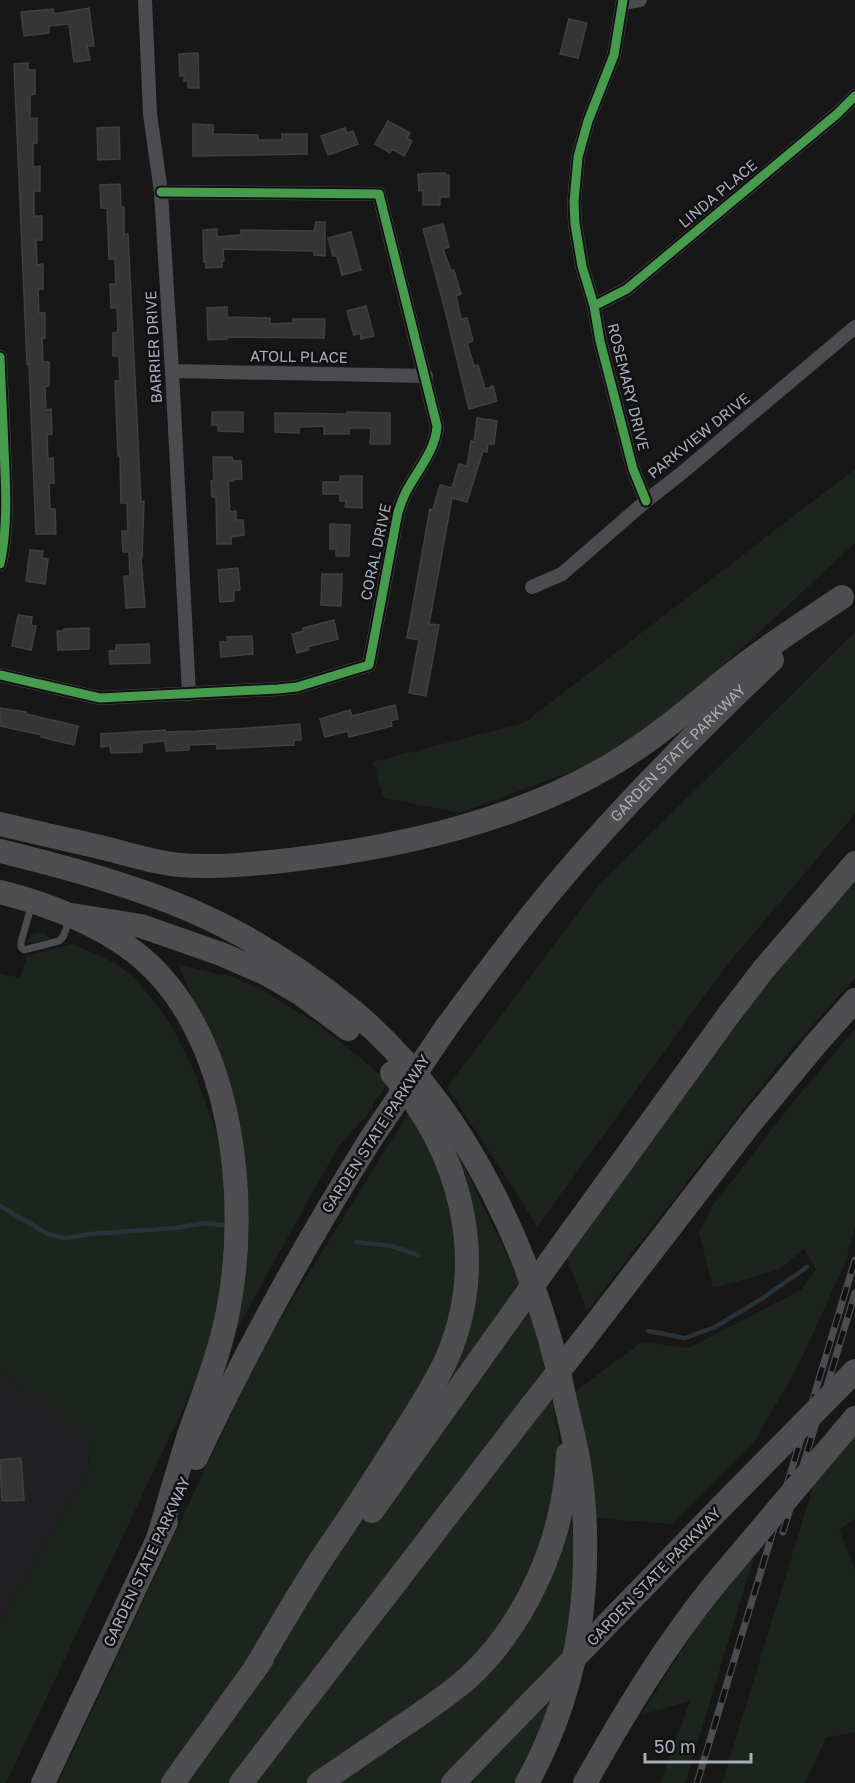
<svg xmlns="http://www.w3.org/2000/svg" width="855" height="1783" font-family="'Golos Text',sans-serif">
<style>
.built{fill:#212123}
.green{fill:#1d241e}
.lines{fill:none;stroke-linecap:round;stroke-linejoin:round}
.stream{stroke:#2a3239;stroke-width:4.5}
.building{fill:#353536;stroke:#3f4043;stroke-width:1.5}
.lane{stroke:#4b4c50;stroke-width:7}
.street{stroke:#4b4c50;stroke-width:14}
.highway{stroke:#4e4e51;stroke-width:24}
.rail-casing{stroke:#4b4c4f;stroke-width:7}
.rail{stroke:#111113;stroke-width:4.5;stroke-dasharray:14;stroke-linecap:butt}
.highway-bridge{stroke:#4e4e51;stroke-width:24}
.cycleway-casing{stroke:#111113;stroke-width:13}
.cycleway{stroke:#469c4c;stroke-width:9}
.labels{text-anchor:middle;stroke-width:5;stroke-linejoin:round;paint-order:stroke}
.street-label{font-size:15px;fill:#a8adb8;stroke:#111113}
</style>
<rect width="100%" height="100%" fill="#171717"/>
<path class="built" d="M0,1371L90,1437L88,1471L0,1623Z"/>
<path class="green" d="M855,469V543L656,728L591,764L460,813L384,798L373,762L524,723Z
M855,632V814L726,966L537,1227L521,1200L447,1087L598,886Z
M855,883V978L785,1056L587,1311L566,1256L776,967Z
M36,932L45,933L50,939L27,943L31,935Z
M73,944L115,963L135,978L169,1021L194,1071L217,1134L230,1210L225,1282L210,1346L183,1409L6,1783H0V1623L88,1471L90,1438L0,1371V973L20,978L27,956Z
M178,964L218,974H226L264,991L319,1025L368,1064L388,1082L366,1116L338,1147L230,1341L233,1319L216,1052Z
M855,1029V1228L845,1263L798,1366L754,1442L672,1524L594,1518L573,1393L642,1342L689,1348L801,1290L816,1269L804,1249L778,1270L713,1288L699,1232L712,1207L794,1101Z
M412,1107L447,1131L516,1274L543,1349L556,1422L575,1546L568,1631L547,1729L533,1783H58L260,1352Z
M855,1428V1519L839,1529L855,1570V1732L826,1738L805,1783H722L818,1471Z
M757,1547L685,1783H660L690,1701L641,1715L700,1621Z"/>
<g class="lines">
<path class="stream" d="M0,1206L48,1234L66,1238L91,1234L175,1228L206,1223L229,1226
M357,1242L391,1246L418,1255
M648,1331L685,1338L715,1327L763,1298L807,1267"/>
</g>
<path class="building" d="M89,8L94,46H87L90,60L74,62L69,24L49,26V33L24,36L21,12L53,9L54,14Z
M569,19L587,23L578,58L560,54Z
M198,53L199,88H188V81H184V75L180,76L179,54Z
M28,63V70H35V94L30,95V119L37,118V143H33V167L40,166V191H34V216H42V240H36L37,265L43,264V289H38L39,313H45V338H42L43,362H49V386L45,387L46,410L51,409L52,434L47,435L48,459L53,458L54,483H49L50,509H55L56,534H36L29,364H27L14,64Z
M388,121L410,133L407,138L412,141L404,156L392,149L390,153L375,144Z
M193,124L213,125V134L258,135V140H282V134H307V154L193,156Z
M119,127L120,159L98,160L97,128Z
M345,128L347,133L353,131L358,144L328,155L321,136Z
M445,173V175H449V197H440V205H423V190L419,191L418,174Z
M120,184L121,207H124V235L128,234L141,502L144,501L142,558H141L145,607L126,608L124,576H130L129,552H123L122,531H128L127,503H121L120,455L118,456L115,381H120L119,356H113V333L118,332L117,308H111L110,284H116L115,259H109L107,208H101L100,185Z
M316,222H325V256L314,255V251L223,249L224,261H222V267L206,268V261L204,262L203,230L217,229V237L241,235V230L314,231Z
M443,224L449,247L443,249L451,271L454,270L461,294L456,296L461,319L467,318L473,341L467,343L474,366L478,365L485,389L493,386L497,401L469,409L444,306L423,229Z
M351,232L361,270L342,275L337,256H333L328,238Z
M366,306L374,336L361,339L360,333L354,335L347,311Z
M227,307V317L270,318V324L293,323V319H325L324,338L226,337L227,339L208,340L207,308Z
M212,412H243V432L218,431V425H212Z
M347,412L390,413V444H370L371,428H349V434H324V426L299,427V433L275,432V413L347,414Z
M477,418L497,421L494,444H488L487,452L483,451L467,502L452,498L429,624L439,625L426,696L409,693L419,640L407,638L430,509L433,510L440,485L452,488L459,464L467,466L471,441L474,442Z
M213,457H232L233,461H241L242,479H234V481H228L230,512L236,511V520H243L244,535L231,537V544H217L216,497H212L211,481H214Z
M340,476H362V508L345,507L346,501H340V494H323V482H340Z
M330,524L350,525L349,556H336V549H330Z
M30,550L43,551L42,558L48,559L45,584L26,581Z
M238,568L240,590H234V601L220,602L218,570Z
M322,574H342L341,606L321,605Z
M18,615L32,617L31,625L36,626L31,650L12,646Z
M334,620L338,639L308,647L309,650L297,653L292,634L304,631L303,628Z
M89,628V649L58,650L57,631H64V629Z
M252,636L253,654L221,657L220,642H228L227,637Z
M149,644L150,663L110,664L109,651H116V645Z
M395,705L398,719L391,721L392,726L349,737L348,731L325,737L320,719L350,710L352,716Z
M0,708L26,712V714L78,726L74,745L41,737L42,735L0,726Z
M300,724L301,740H294V745L217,749V744L189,745V750L166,751L165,741L142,743V752L111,753L110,746L101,747V734L165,730L166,732L196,731L248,728Z
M21,1458L24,1500L2,1501L0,1460Z"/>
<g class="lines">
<path class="lane" d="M31,907L21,942V947L24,950L59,941L63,937L70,919"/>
<path class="street" d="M145,0L150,114L161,192L172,371L189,694
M623,0L614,55L588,121L578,157L574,202L575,224L582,266L594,306L600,341L633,469L646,501
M623,3L640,0
M594,306L627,289L837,114L855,96
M0,357C1,388 3,419 4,449C6,488 8,527 0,564
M172,371L426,376
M532,587L562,574L646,501L683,472L855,327
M0,675L100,698L278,689L297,687L369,665L398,512C401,504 403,497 407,490C418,470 436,449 437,426L379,194L161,192"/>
<g class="highway">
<path d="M0,824C37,833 75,841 112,850C135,856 157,863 180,865C216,868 254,864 290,860C403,847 522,820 619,760C661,734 698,701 736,671C770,644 807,621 842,597"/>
<path d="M0,851C64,867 129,884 190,910C248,935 304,971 353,1011C470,1110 537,1262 567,1409C571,1427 576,1445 579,1464C587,1516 587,1572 580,1625C572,1680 554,1734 527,1783"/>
<path d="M0,892C48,904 105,926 143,959C233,1037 250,1200 228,1311C220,1353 204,1392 190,1432C179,1466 169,1502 159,1536"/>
<path d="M72,915L141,926L221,954L265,973L301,994L348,1029"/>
<path id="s1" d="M446,1028C478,984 511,940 546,897C615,813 693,735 772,660"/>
<path d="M572,1231L730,1013L763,970L855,863"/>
<path d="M584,1339L749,1125L815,1045L855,1000"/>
<path d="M196,1458C247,1348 306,1243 370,1140"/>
<path d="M372,1511L493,1341"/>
<path d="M619,1612L720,1508"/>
<path d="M253,1672C277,1632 300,1591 326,1552C353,1513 378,1474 403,1434C419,1409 436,1383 448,1356C489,1257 460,1151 392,1073"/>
<path d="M43,1783L166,1522"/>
<path d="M173,1783L262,1659"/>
<path d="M241,1783L530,1408"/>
<path d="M319,1783C346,1765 372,1747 398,1729C422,1713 446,1697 468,1678C528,1622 565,1536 568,1454"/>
<path d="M453,1783L524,1710"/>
<path d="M585,1783C624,1714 664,1647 714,1585"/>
</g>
<defs>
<path id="rail" d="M783,1532L855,1293
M697,1783L855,1260"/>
</defs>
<use href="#rail" class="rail-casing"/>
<use href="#rail" class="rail"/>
<path class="highway-bridge" d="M370,1140L446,1028
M493,1341L572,1231
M530,1408L584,1339
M720,1508L855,1371
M714,1585L855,1418
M524,1710L619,1612"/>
<defs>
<path id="cycleway" d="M623,0L614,55L588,121L578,157L574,202L575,224L582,266L594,306L600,341L633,469L646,501
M594,306L627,289L837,114L855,96
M0,357C1,388 3,419 4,449C6,488 8,527 0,564
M0,675L100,698L278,689L297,687L369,665L398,512C401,504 403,497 407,490C418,470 436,449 437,426L379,194L161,192"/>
</defs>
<use href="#cycleway" class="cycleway-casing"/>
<use href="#cycleway" class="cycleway"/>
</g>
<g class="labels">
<g class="street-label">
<text transform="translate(718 194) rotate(-40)" y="5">LINDA PLACE</text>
<text transform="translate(154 347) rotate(-93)" y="5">BARRIER DRIVE</text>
<text transform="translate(299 357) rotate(1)" y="5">ATOLL PLACE</text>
<text transform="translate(628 387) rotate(76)" y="5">ROSEMARY DRIVE</text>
<text transform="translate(699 436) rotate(-39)" y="5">PARKVIEW DRIVE</text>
<text transform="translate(376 552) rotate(-78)" y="5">CORAL DRIVE</text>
<text dy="5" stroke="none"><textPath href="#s1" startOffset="360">GARDEN STATE PARKWAY</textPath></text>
<text transform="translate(376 1134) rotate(-57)" y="5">GARDEN STATE PARKWAY</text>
<text transform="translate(147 1562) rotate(-65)" y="5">GARDEN STATE PARKWAY</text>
<text transform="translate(654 1577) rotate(-46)" y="5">GARDEN STATE PARKWAY</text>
</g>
</g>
<path d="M645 1753v9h106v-9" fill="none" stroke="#a8adb8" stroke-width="3"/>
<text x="654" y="1753" font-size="18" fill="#a8adb8" stroke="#111113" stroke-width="4.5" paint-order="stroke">50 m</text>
</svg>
